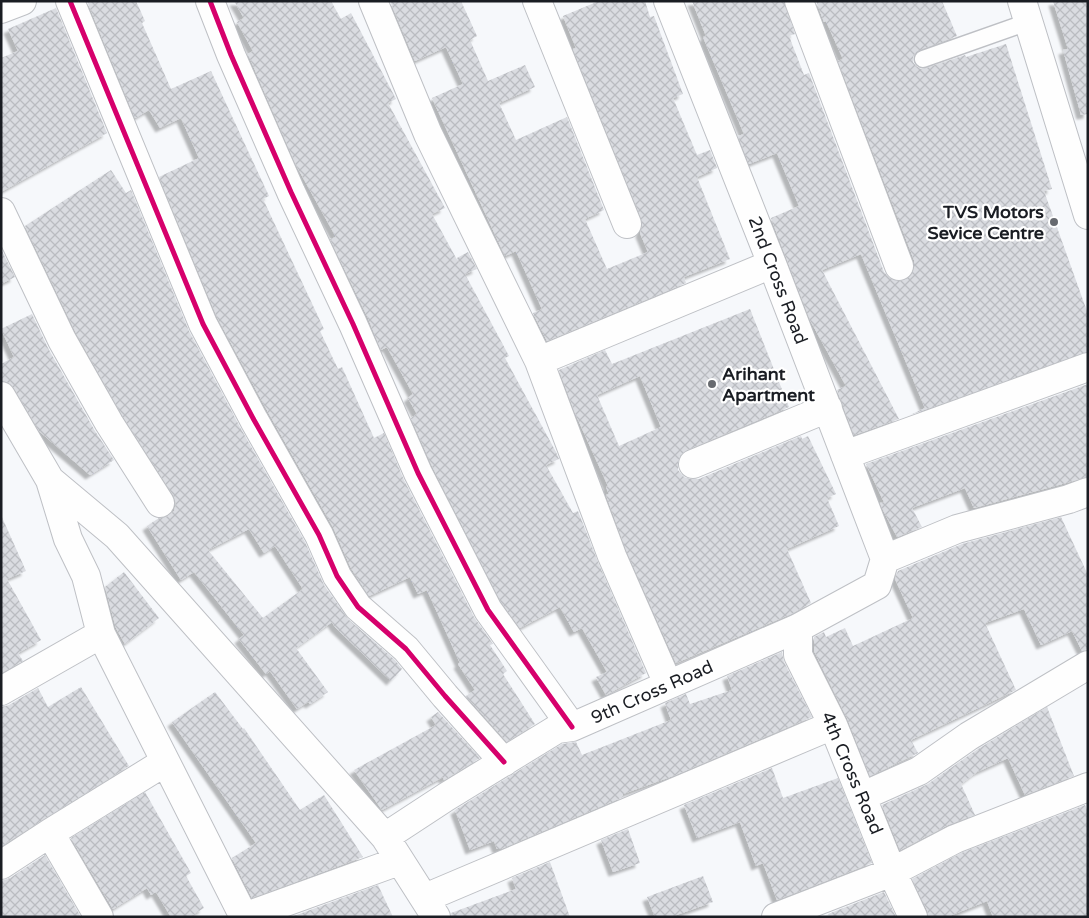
<svg xmlns="http://www.w3.org/2000/svg" width="1089" height="918" font-family="'Varela Round',sans-serif">
<style>
.building{fill:url(#building-cross-hatch);fill-rule:evenodd;filter:url(#shadow)}
.lines{fill:none;stroke-linecap:round;stroke-linejoin:round}
.service-casing{stroke:#bec0c5;stroke-width:19}
.minor-casing{stroke:#bec0c5;stroke-width:30}
.tertiary-casing{stroke:#bec0c5;stroke-width:30}
.secondary-casing{stroke:#bec0c5;stroke-width:30}
.service{stroke:#fefefe;stroke-width:16}
.minor{stroke:#fefefe;stroke-width:28}
.tertiary{stroke:#fefefe;stroke-width:28}
.secondary{stroke:#fefefe;stroke-width:28}
.cycleway-casing{stroke:#fff;stroke-width:8}
.cycleway{stroke:#d6006c;stroke-width:5}
.poi-dot{fill:#676a6f;stroke:#fff;stroke-width:2}
.labels{text-anchor:middle;stroke-width:4.5;stroke-linejoin:round;paint-order:stroke}
.poi-label{font-size:18px;font-weight:bold;fill:#1a1d23;stroke:#fff;text-anchor:end}
.street-label{font-size:18px;fill:#1a1d23;stroke:#fff}
</style>
<defs>
<pattern id="building-cross-hatch" width="8" height="8" patternUnits="userSpaceOnUse" patternTransform="scale(1.25)"><rect width="8" height="8" fill="#dadce1"/><path d="M0 0l8 8M0 8l8-8" fill="none" stroke="#babcc1"/></pattern>
<filter id="shadow"><feDropShadow dx="-4.5" dy="4.5" stdDeviation="1" flood-color="#0004"/></filter>
</defs>
<rect width="100%" height="100%" fill="#f6f8fb"/>
<path class="building" d="M87,1H136L145,21L142,23L171,89L211,71L269,196L263,199L324,329L320,331L338,369L342,367L374,438L384,433L404,480L474,617L493,644L490,645L507,671L503,674L535,724L507,742L466,696L475,690L458,664L460,663L427,590L418,594L410,577L369,596L351,568L333,527L268,412L217,317L159,177L199,158L181,118L160,128L149,110L135,118Z
M234,1H331L341,19L351,13L396,99L388,103L445,208L432,214L461,267L457,258L468,252L477,269L465,274L509,356L505,358L556,452L559,459L546,465L573,513L578,511L598,562L646,673L606,695L596,677L607,672L582,628L574,632L560,607L520,628L501,602L432,466L411,418L417,414L408,398L413,394L387,347L381,350L368,318L330,239L336,237L296,165L248,54L253,51L237,22L244,18Z
M390,1H461L477,36L470,40L488,81L525,65L535,87L499,103L516,140L567,117L604,210L585,219L607,269L648,252L640,233L642,226L641,218L573,49L576,48L563,16L599,1H645L650,17L654,16L683,94L673,98L697,155L710,150L717,168L697,177L730,259L684,277L686,283L547,341L533,313L542,309L516,251L505,256L432,98L463,84L446,47L415,61Z
M692,1H784L795,34L789,36L804,75L809,73L884,272L890,278L897,281L905,280L911,275L914,268V260L838,61L843,59L826,21L824,22L816,1H942L957,36L916,52L913,57V62L916,66L921,69L926,68L965,55L966,57L1006,44L1052,189L1044,191L1088,314V352L910,415L925,408L861,254L822,270L899,419L854,435L837,390L846,386L810,320L771,218L799,206L777,153L749,164L738,136L744,134L703,37L706,36Z
M1053,1H1088V114L1081,115L1063,50L1068,49Z
M56,8L107,133L1,192V58L18,51L8,29Z
M111,170L126,193L131,190L189,331L240,427L305,542L324,585L348,619L395,660L402,669L391,681L335,627L332,622L296,648L328,692L310,704L308,702L297,709L270,671L266,674L239,639L244,635L194,572L181,580L147,526L159,518L168,516L174,511L176,503L173,495L122,415L76,333L25,226ZM249,529L264,553L275,546L303,589L263,618L208,550Z
M1,249L15,277L1,284Z
M750,309L789,407L687,450L680,455L678,462V470L684,477L690,479H699L801,436L802,439L808,436L836,494L827,498L839,526L787,549L811,603L791,614L676,663L626,550L606,495L609,494L606,487L608,486L575,413L559,370L605,350L612,364ZM640,376L661,427L619,446L597,395Z
M32,314L48,348L95,431L114,460L90,475L39,431L14,388L9,383L3,381L1,378V364L14,357L1,329Z
M1088,384V477L974,508L965,488L912,508L922,527L897,537L884,512L880,503L884,502L866,464Z
M1,515L26,571L7,579L41,640L18,653L23,661L1,673Z
M1061,517L1088,575V649L1082,651L1072,631L1041,645L1024,609L985,623L1016,690L911,740L918,753L870,776L847,718L814,651V637L824,632L826,637L845,628L853,646L913,618L895,579L898,571L962,544Z
M124,572L159,618L125,644L116,628L105,587Z
M782,652L784,662L812,717L673,776L623,794V797L501,849H497L494,841L470,850L455,810L562,744L576,742L582,755L671,720L665,703L686,694L690,704L732,690L727,676Z
M81,687L129,766L1,846V707L9,705L38,688L48,707Z
M215,692L243,729L244,728L300,810L324,795L363,857L252,898L232,858L256,843L172,722Z
M1047,707L1074,776L1025,795L1008,758L977,772L961,784L975,815L948,825L900,850L882,805L928,784L978,749Z
M438,712L480,758L444,780L443,777L382,810L354,770L436,725L431,717Z
M772,768L783,798L838,778L872,863L777,900L763,863L756,866L740,822L697,838L684,805Z
M145,792L191,873L186,876L204,908L189,917H171L156,892L151,895L147,888L113,909L71,838Z
M1085,805L1088,812V917H993L987,901L947,917H928L927,910L912,879L961,853Z
M628,829L640,863L613,872L601,840Z
M45,855L81,917H1V881L10,878Z
M550,862L570,917H452L451,913L516,889L512,878Z
M703,876L713,902L671,917H655L647,897Z
M378,885L393,917H291Z
M884,892L896,917H829L828,914Z"/>
<g class="lines">
<defs>
<path id="service" d="M923,59L1028,22"/>
<path id="minor" d="M70,1L203,324L254,420L319,535L337,576L358,607L406,649L445,696L504,762
M210,1L231,55L291,192L353,324L418,473L488,610L572,727
M373,1L428,134L539,361L612,556L668,684
M537,1L627,224
M668,1L772,264L885,559
M799,1L899,266
M1,212L62,340L109,423L160,503
M539,361L772,264
M1,396L50,480L117,536L385,837L436,917
M845,455L1088,367
M693,464L828,408
M50,480L68,539L86,576L101,634L244,917
M885,559L957,529L1069,499L1088,492
M798,628V655L833,725L892,872L913,917
M1,691L101,634
M863,796L919,771L969,736L1088,665
M50,833L99,917
M385,837L446,797L557,729L572,727L798,628L877,585L885,559
M1,865L50,833L165,762
M425,898L833,725
M244,917L399,861
M776,917L892,872L955,839L1088,787"/>
<path id="tertiary" d="M1,9L22,1"/>
<path id="secondary" d="M1022,1L1088,215"/>
</defs>
<use href="#service" class="service-casing"/>
<use href="#minor" class="minor-casing"/>
<use href="#tertiary" class="tertiary-casing"/>
<use href="#secondary" class="secondary-casing"/>
<use href="#service" class="service"/>
<use href="#minor" class="minor"/>
<use href="#tertiary" class="tertiary"/>
<use href="#secondary" class="secondary"/>
<defs>
<path id="cycleway" d="M70,1L203,324L254,420L319,535L337,576L358,607L406,649L445,696L504,762
M210,1L231,55L291,192L353,324L418,473L488,610L572,727"/>
</defs>
<use href="#cycleway" class="cycleway-casing"/>
<use href="#cycleway" class="cycleway"/>
</g>
<g class="poi-dot">
<circle cx="1054" cy="222" r="5"/>
<circle cx="712" cy="384" r="5"/>
</g>
<g class="labels">
<g class="poi-label">
<text x="1044" y="218">TVS Motors<tspan x="1044" dy="21">Sevice Centre</tspan></text>
<text x="722" y="380" text-anchor="start">Arihant<tspan x="722" dy="21">Apartment</tspan></text>
</g>
<g class="street-label">
<text transform="translate(778 280) rotate(69)" y="6">2nd Cross Road</text>
<text transform="translate(652 692) rotate(-24)" y="6">9th Cross Road</text>
<text transform="translate(852 773) rotate(67)" y="6">4th Cross Road</text>
</g>
</g>
<rect width="1089" height="918" fill="none" stroke="#1a1d23" stroke-width="5"/>
</svg>
